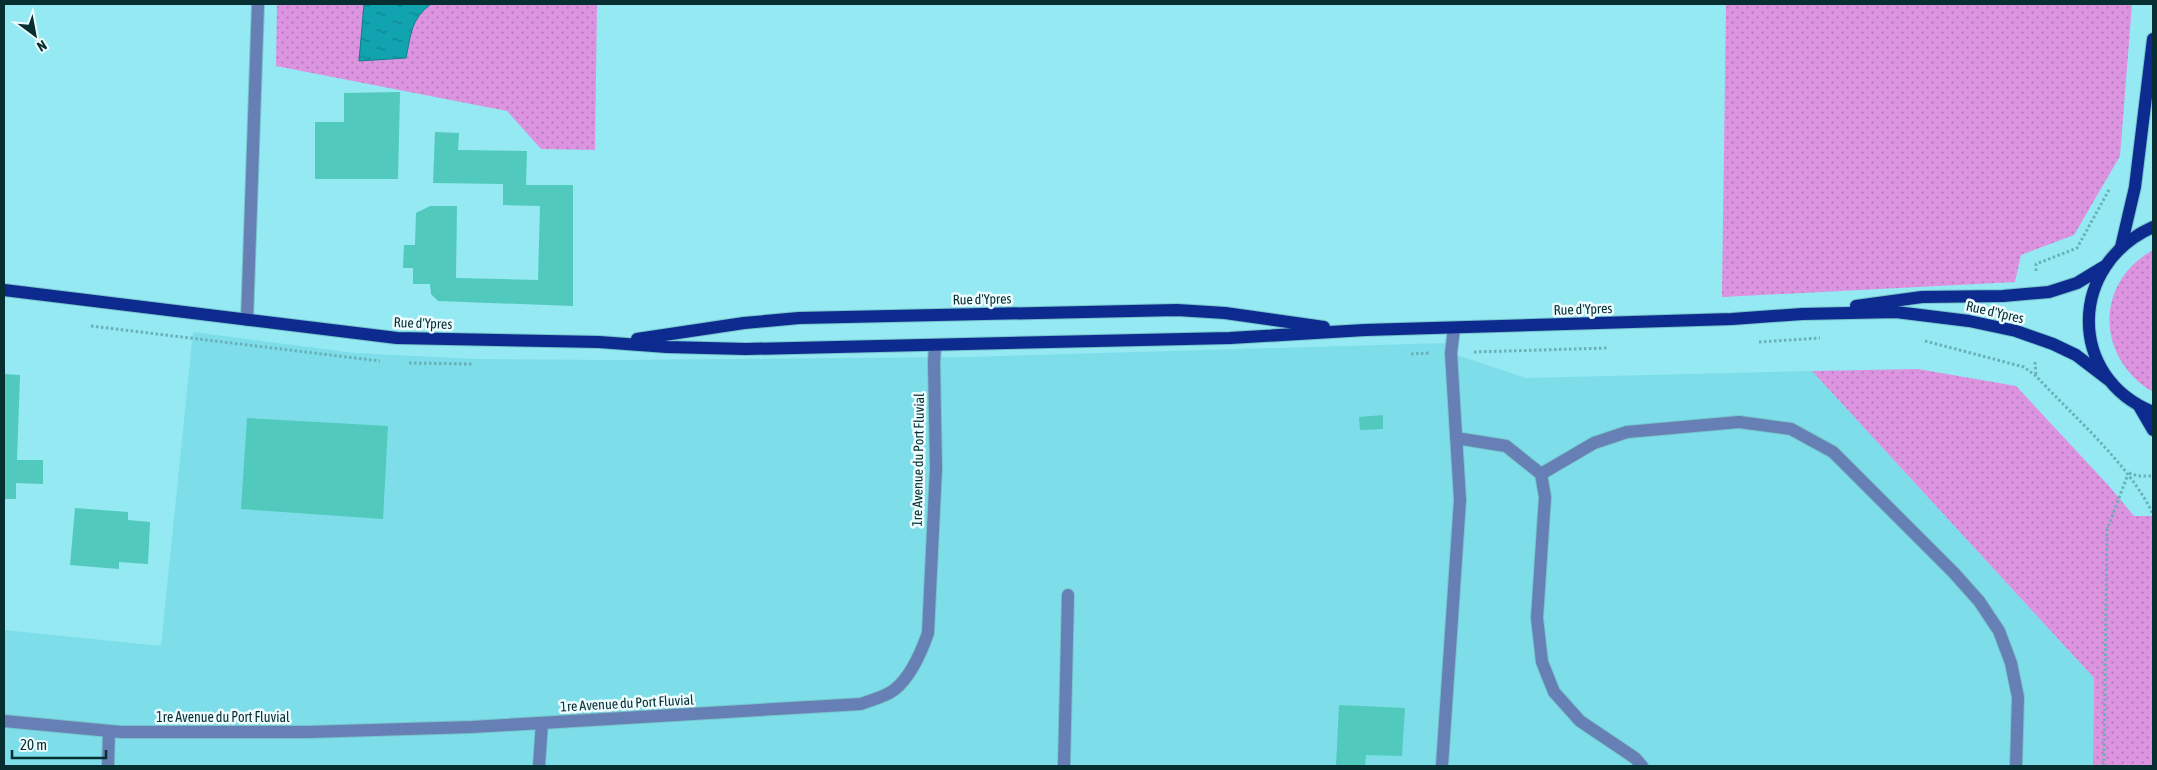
<svg xmlns="http://www.w3.org/2000/svg" width="2157" height="770" font-family="'Asap Condensed',sans-serif">
<style>
.built{fill:#7ddee9}
.grass{fill:url(#grass-dots)}
.water{fill:url(#water-ripples);stroke:#0e8089}
.building{fill:#51c9bc}
.lines{fill:none;stroke-linecap:round;stroke-linejoin:round}
.minor-casing{stroke:#78c4cb;stroke-width:14}
.major-casing{stroke:#78c4cb;stroke-width:14}
.path{stroke:#69b0b7;stroke-width:3;stroke-dasharray:2.5 2.5;stroke-linecap:butt}
.minor{stroke:#667fb5;stroke-width:12}
.major{stroke:#0d2b8f;stroke-width:12}
.labels{text-anchor:middle;stroke-width:5;stroke-linejoin:round;paint-order:stroke}
.street-label{font-size:14px;fill:#072e31;stroke:#edfdff}
</style>
<defs>
<pattern id="grass-dots" width="8" height="8" patternUnits="userSpaceOnUse" patternTransform="scale(1.25)"><rect width="8" height="8" fill="#dc94e0"/><path d="M2 2h.1M6 6h.1" fill="none" stroke="#b079b6" stroke-width="1.8" stroke-linecap="round"/></pattern>
<pattern id="water-ripples" width="26" height="14" patternUnits="userSpaceOnUse" patternTransform="scale(1.25)"><rect width="26" height="14" fill="#11a3af"/><path d="M2 4q2-2 4 0t4 0M15 11q2-2 4 0t4 0" fill="none" stroke="#0e858f"/></pattern>
</defs>
<rect width="100%" height="100%" fill="#94e9f2"/>
<path class="built" d="M193,332L355,353L476,359L612,360L969,357L1445,343L1451,353L1526,378L1812,371L2094,678L2093,766H4V630L161,646Z"/>
<path class="grass" d="M277,4H597L595,150L541,149L507,111L276,66Z
M1726,4H2132L2120,156L2074,235L2021,255L2015,282L1722,297Z
M2153,250V392C2096,358 2094,283 2153,250Z
M1918,369L2016,386L2109,486L2134,516H2153V766H2093L2094,678L1812,371Z"/>
<path class="water" d="M364,4H431C411,19 411,34 406,58L359,61Z"/>
<path class="building" d="M400,92L398,179H315V122H344V93Z
M435,132L459,133L458,150L527,151L526,185H573V306L438,301L431,294L430,284H413V268H403L404,245H415L416,213L430,206H457L456,278L538,280L540,206L503,205V184L433,183Z
M4,374L20,375L17,460H43V484L16,483V499H4Z
M1383,415V429L1360,430L1359,417Z
M247,418L388,426L383,519L241,509Z
M75,508L128,512V520L150,522L148,564L119,562V569L70,565Z
M1339,705L1405,708L1402,756L1366,755L1365,766H1336Z"/>
<g class="lines">
<defs>
<path id="minor" d="M247,320L258,4
M1456,438L1506,446L1541,474L1545,497L1537,618L1542,662L1554,692L1580,721L1635,758L1642,766
M1541,474L1594,443L1627,432L1739,422L1791,429L1833,452L1954,573L1979,601L1999,631L2011,663L2018,697L2016,766
M4,721L121,732H308L472,727L861,704C871,700 885,697 894,690C911,677 921,653 928,633L936,468L934,363L935,345
M108,766L109,731
M539,766L542,723
M1064,766L1068,595
M1442,766L1460,500L1451,353L1454,328"/>
<path id="major" d="M2153,227C2069,264 2066,377 2153,412
M2121,247L2135,187L2153,39
M4,290L397,338L599,342L667,347L746,349L1230,338L1365,330L1732,319L1802,314L1896,312L1969,321L2016,331L2053,344L2076,355L2110,381
M1856,306L1922,297L2003,296L2049,292L2077,283L2105,266
M637,339L744,323L799,318L1177,310L1225,313L1324,327
M2139,406L2153,430"/>
</defs>
<use href="#minor" class="minor-casing"/>
<use href="#major" class="major-casing"/>
<path class="path" d="M2036,271V264L2077,248L2110,188
M91,326L380,361
M1925,341L2024,367L2036,376C2074,417 2129,464 2153,514
M1759,342L1820,338
M1474,352L1607,348
M1411,354L1430,353
M2035,362L2036,375
M409,363L473,364
M2129,473L2138,476H2153
M2104,766L2107,530L2128,474"/>
<use href="#minor" class="minor"/>
<use href="#major" class="major"/>
</g>
<g class="labels">
<g class="street-label">
<text transform="translate(982 299) rotate(-1)" y="5">Rue d'Ypres</text>
<text transform="translate(1583 309) rotate(-2)" y="5">Rue d'Ypres</text>
<text transform="translate(1995 312) rotate(13)" y="5">Rue d'Ypres</text>
<text transform="translate(423 323) rotate(2)" y="5">Rue d'Ypres</text>
<text transform="translate(918 460) rotate(-89)" y="5">1re Avenue du Port Fluvial</text>
<text transform="translate(627 703) rotate(-3)" y="5">1re Avenue du Port Fluvial</text>
<text x="223" y="722">1re Avenue du Port Fluvial</text>
</g>
</g>
<rect width="2157" height="770" fill="none" stroke="#072e31" stroke-width="10"/>
<g transform="translate(35 35) rotate(148)" stroke="#edfdff" stroke-width="4" paint-order="stroke">
<path d="M0-4L9 19L0 12L-9 19Z" fill="#072e31"/>
<text y="-8" font-size="14" font-weight="bold" text-anchor="middle" fill="#072e31">N</text>
</g>
<path d="M12 750v8h94v-8" fill="none" stroke="#072e31" stroke-width="2.5"/>
<text x="20" y="750" font-size="15" fill="#072e31" stroke="#edfdff" stroke-width="4" paint-order="stroke">20 m</text>
</svg>
